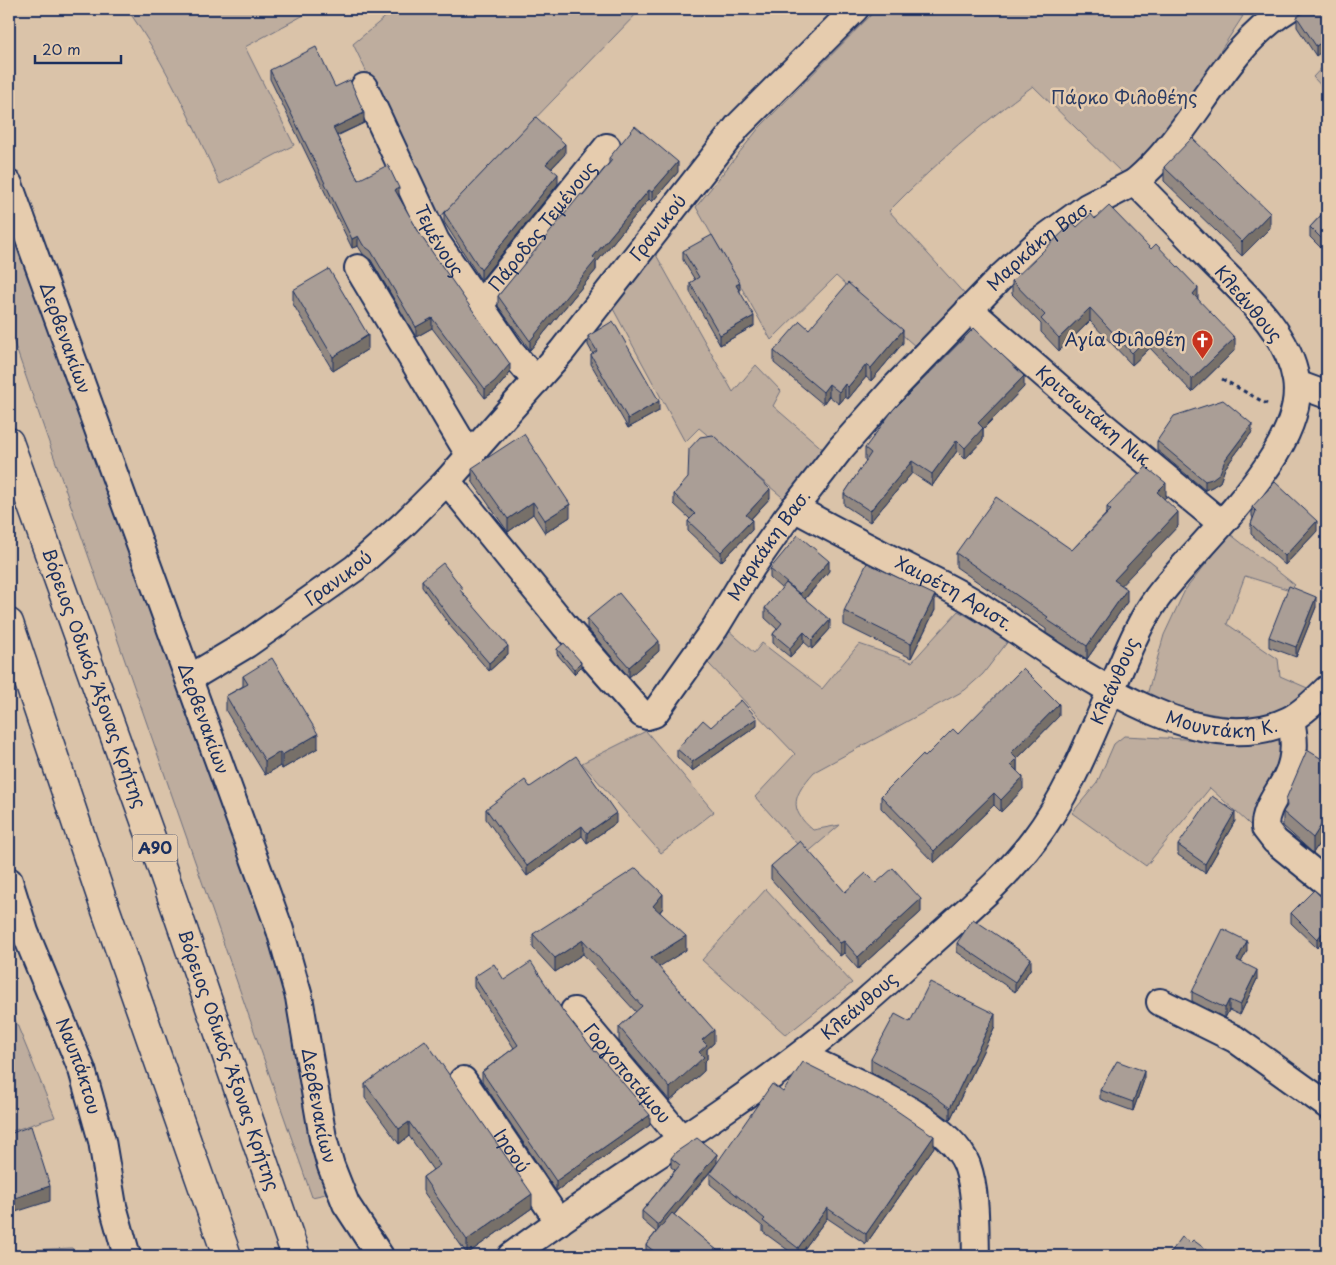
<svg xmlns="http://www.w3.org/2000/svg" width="1336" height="1265" font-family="'Playpen Sans',sans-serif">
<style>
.green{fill:#bead9e;stroke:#6c6e7e}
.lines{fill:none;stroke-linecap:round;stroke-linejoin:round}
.street-casing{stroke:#1b2f5e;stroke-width:30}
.highway-casing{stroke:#1b2f5e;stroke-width:31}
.path{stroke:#1b2f5e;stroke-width:3;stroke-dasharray:4 4;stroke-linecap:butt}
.street{stroke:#e6ccae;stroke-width:26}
.highway{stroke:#e6ccae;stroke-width:28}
.wall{fill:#928881;stroke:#1b2f5e}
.shaded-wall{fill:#776f69;stroke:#1b2f5e}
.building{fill:#aa9e96;stroke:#1b2f5e}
.labels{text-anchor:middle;stroke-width:5;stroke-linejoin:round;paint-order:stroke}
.shield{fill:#e6ccae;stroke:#585e76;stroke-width:1}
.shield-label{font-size:16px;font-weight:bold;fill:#1b2f5e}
.park-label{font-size:18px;fill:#2b3c64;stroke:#e6ccae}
.street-label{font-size:18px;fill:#1b2f5e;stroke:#e6ccae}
.poi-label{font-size:18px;fill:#1b2f5e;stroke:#e6ccae;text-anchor:end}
</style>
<rect width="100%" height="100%" fill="#dac3a9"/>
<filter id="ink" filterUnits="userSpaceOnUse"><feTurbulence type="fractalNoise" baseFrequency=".02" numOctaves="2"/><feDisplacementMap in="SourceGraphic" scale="10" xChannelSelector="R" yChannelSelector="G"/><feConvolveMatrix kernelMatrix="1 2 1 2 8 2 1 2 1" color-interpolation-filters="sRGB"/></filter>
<g filter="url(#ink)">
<path class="green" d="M127,9H315L245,47L294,145L220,184C192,123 166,63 127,9Z
M395,9H641L438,219L353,44Z
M877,9L1225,11L1243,16L1191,96L1150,151L1124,175L1033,86C981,124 934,165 889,211L968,298L916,347L836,276L771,340L696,207L759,128Z
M1327,62V92L1313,77Z
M9,220L240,852L284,991L306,1108L311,1147L326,1194L312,1197L9,328Z
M655,253L733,392L756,365L781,391L773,406L825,451L787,501L699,428L685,442L611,305Z
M1230,534L1295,585L1290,590L1245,576L1227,624L1278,659L1280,676L1312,690C1305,695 1298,704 1291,707C1244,727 1192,712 1147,695L1164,635L1185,590Z
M958,611L1009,640L983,674L965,690L814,772C794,795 787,808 813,830L840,825L806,854L755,797L795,754L708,663L727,629L754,653L762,643L822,689L859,644L912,662Z
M646,731L714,812L661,853L582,763Z
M1281,734L1288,738L1259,833L1210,788L1146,866L1072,813L1097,783L1114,744L1124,736L1245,742Z
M766,889L852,983L786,1035L702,960Z
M9,1005L55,1117L9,1132Z
M72,1248L77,1256H9V1251Z"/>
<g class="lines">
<defs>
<g id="street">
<path id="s1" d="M364,87L436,241L511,351L536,381"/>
<path id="s2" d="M9,184L280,930L299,997L323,1138L331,1166L346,1204L380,1256"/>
<path d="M358,268L470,456"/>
<path id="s3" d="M479,306L607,147"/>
<path id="s4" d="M969,309L1100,423L1221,523"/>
<path d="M1297,384L1327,395"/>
<path id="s5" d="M447,481L565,626L642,714L647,716L654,714L715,628L752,567L785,520L841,448L897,385L1002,276L1039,242L1087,207L1135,182"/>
<path id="s6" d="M794,508C831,528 867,547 905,566C928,578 953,589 975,603C1053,652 1192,768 1289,720C1303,713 1316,700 1327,689"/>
<path id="s7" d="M190,678L247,644L355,568L404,524L447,481L562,351L738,126L855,9"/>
<path d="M1291,720C1295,739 1296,760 1286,778C1278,794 1264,809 1265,828L1275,841L1327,883"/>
<path id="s8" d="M9,881L25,932L82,1070L102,1141L113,1206L127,1256"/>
<path d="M1160,1002L1235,1039L1327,1105"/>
<path id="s9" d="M574,1011L681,1138"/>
<path d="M801,1055C846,1078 949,1118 967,1165C977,1194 975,1226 976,1256"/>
<path id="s10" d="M463,1080L559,1222"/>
<path id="s11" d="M511,1256C605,1186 708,1126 801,1054C846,1020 888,982 930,944C966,911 1005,879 1034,840C1068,795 1089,741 1111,690C1125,659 1137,625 1157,598C1197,544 1308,450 1296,380C1288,330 1240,290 1207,256C1183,231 1159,206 1135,182C1195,132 1221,50 1288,9"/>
</g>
<g id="highway">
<path id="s12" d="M9,442L157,854L296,1256"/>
<path d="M9,623L103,902L227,1256"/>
</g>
</defs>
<use href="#street" class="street-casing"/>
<use href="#highway" class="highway-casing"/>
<path class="path" d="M1222,379L1267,404"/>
<use href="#street" class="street"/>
<use href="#highway" class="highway"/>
</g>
<path class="wall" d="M1300,9H1327L1316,56L1297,27V17L1300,15Z
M270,70L335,87L364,123L337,136L358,180L399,198L421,236L510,373L495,391L485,398L432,328L416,337L371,260L363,254L358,246L352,248L270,79Z
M565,154L551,169L558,184L481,280L444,222V213Z
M609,158L678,172L652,202L649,199L596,263V270L530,350L498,306V296L609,163Z
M1164,167L1270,228L1242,256L1164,181Z
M1327,209V254L1310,237V227Z
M1095,219L1198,299L1235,350L1192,392L1150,348L1132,365L1090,321L1059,351L1041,332V324L1012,294V281L1077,227Z
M683,251L740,292L754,326L720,345L690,292V283L695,280L683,260Z
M293,290L368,349L333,371L293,304Z
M809,329L903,343L871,381L866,377L848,399L845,397L839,404L829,396L823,404L774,363V351Z
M588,336L659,411L628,428L591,364V355L593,354L588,345Z
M1024,387L983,429V440L965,459L957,451L932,486L912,473L870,522L844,505V494L866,461L865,460V448Z
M1252,432L1225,468L1220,482L1212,487L1205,490L1157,450V441Z
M472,468L570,517L545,533L533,514L508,532L472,481Z
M674,494L770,498L751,519L752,530L721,562L688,531V521L690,519L674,504Z
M1166,497L1164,499L1178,526L1121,585L1127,602L1087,659L1046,633V629L956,567V553L1072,550L1107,513V507Z
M1252,507L1317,531L1285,565L1251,534V524L1253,518L1252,516Z
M770,569L829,571L805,599L830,629L812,649L804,642L790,657L773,643V634L777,629L765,618V608L782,589L770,578Z
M422,580L463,593L508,654L489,671L450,626L422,587Z
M1316,607L1296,657L1269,647V637Z
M935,610L911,658L844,625V611Z
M587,619L659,651L629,677L587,628Z
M557,649L581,667L574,674L557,654Z
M243,676L318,748L282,769L280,766L265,775L226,711V696L243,686Z
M1059,716L1017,759V771L1023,789L1001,812L994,805L934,863L881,808V796L925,757L958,734Z
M757,726L692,771L677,757V749L711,727Z
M1327,762V831L1313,853L1283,826V812L1286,808V799Z
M530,787L616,823L587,843L582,836L527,876L486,819V809Z
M1235,821L1205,873L1178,855V845Z
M771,866L845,892L876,883L921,912L858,969L844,953L840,956L771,879Z
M1327,902L1317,948L1291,923V913Z
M663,908L660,912L686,950L658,967L714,1043L707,1049V1059L704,1062V1071L670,1101L619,1041V1027L636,1012L583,954L555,972L533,948V934Z
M957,943L1031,968L1015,992L957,952Z
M1247,951L1241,962L1257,979L1240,1015L1229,1010L1225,1018L1192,1001V992Z
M474,977L504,980L563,1011L650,1125L556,1191L482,1081V1072L514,1048L474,987Z
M910,1022L995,1026L950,1120L926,1103L871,1072V1059Z
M1144,1080L1133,1111L1100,1099V1090Z
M365,1084L532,1208L467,1254L423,1191V1177L433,1170L409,1136L399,1144L365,1098Z
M783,1092L934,1147L866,1244L827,1218L799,1256H796L763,1232V1227L710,1184V1173L716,1165L674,1215L724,1256H649L646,1254V1245L656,1232L642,1220V1211L675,1170L671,1167V1158L717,1163Z"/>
<path class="shaded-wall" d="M1327,39V48L1316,56V46Z
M364,113V123L333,137V128Z
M565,144V154L546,174V164Z
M678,162V172L652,202V192Z
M558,174V184L481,280V270Z
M399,188V198L395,190Z
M649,190V199L596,263V270L530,350V341L593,257Z
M1270,213V228L1242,256V242Z
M358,236V246L352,248V239Z
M740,283V293L736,285Z
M1198,288V301L1193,294Z
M1090,308V321L1059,351V338Z
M754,316V326L720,345V335Z
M432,318V328L416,337V327Z
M903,330V343L871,381V368Z
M368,335V349L333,371V357Z
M1150,335V348L1132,365V353Z
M1235,338V350L1192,392V379Z
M510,364V373L495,391L485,398V389Z
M866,365V377L848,399V387Z
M1024,376V387L983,429V440L965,459V448L978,423Z
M829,384V396L823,404V392Z
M845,384V397L839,404V392Z
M659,401V411L628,428V419Z
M1252,424V432L1225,468L1220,482L1212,487L1205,490V481L1225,460Z
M957,440V451L932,486V474Z
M912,461V473L870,522V511Z
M1166,483V497L1157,505V492Z
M770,489V498L746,524V515Z
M533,502V514L508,532V519Z
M570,504V517L545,533V520Z
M1178,512V526L1114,593V580Z
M752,520V530L721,562V552Z
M1317,521V531L1285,565V556Z
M829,561V571L800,604V594Z
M1127,589V602L1087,659V646Z
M935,595V610L911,658V644Z
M1316,597V607L1296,657V647Z
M830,620V629L812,649V640Z
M804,632V642L790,657V648Z
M659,641V651L629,677V667Z
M508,646V654L489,671V663Z
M581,662V667L574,674V669Z
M1059,704V716L1011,765V753Z
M757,718V726L692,771V762Z
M318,734V748L282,769V755Z
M280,752V766L265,775V761Z
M1017,759V771L1011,765Z
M1023,777V789L1001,812V800Z
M994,793V805L934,863V851Z
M1235,812V821L1205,873V864Z
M616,813V823L587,843V833Z
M1327,816V831L1313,853V838Z
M582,826V836L527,876V866Z
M663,894V908L653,919V906Z
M921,899V912L858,969V957Z
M1327,928V938L1317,948V939Z
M686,936V950L651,972V958Z
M583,940V954L555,972V958Z
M844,941V953L840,956V943Z
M1247,941V951L1237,970V960Z
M1031,958V968L1015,992V982Z
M1257,970V979L1240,1015V1005Z
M1229,1000V1010L1225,1018V1008Z
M995,1014V1026L950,1120V1108Z
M714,1030V1043L707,1049V1059L704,1062V1071L670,1101V1088L699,1052L702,1040Z
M1144,1071V1080L1133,1111V1102Z
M650,1115V1125L556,1191V1181Z
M409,1122V1136L399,1144V1129Z
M934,1136V1147L866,1244V1234Z
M717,1154V1163L658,1234V1225Z
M50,1186V1201L9,1214V1200Z
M532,1194V1208L467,1254V1240Z
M827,1208V1218L799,1256H798V1248Z"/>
<path class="building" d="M1300,9H1327V39L1316,46L1297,17L1303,13Z
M316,47L335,87L350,80L364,113L333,128L358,180L388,165L399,188L395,190L421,236L510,364L495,381L485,389L432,318L416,327L371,251L363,245L358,236L352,239L270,70Z
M536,117L565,144L546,164L558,174L481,270L444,213Z
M635,126L678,162L652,192L649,190L593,257L596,260L530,341L498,296L581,194L583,195L612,160L609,158Z
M1192,138L1270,213L1242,242L1164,167Z
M1109,206L1151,249L1156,244L1198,288L1193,294L1235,338L1192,379L1150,335L1132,353L1090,308L1059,338L1041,319L1045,315L1012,281L1068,227L1073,223L1077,227L1091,214L1095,219Z
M1327,209V244L1310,227Z
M712,235L740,283L736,285L754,316L720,335L690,283L699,277L683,251Z
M329,269L368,335L333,357L293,290Z
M848,283L903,330L871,368L866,365L848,387L845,384L839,392L829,384L823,392L774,351L800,321L809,329Z
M613,321L659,401L628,419L591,355L597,351L588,336Z
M974,328L1024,376L978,423L983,428L965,448L957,440L932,474L912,461L870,511L844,494L871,453L865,448L893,410Z
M1223,400L1252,424L1225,460L1220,473L1212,479L1205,481L1157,441L1174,416Z
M524,434L570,504L545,520L533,502L508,519L472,468Z
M713,435L770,489L746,515L752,520L721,552L688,521L695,514L674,494L688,478L689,449L700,437Z
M1146,467L1166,483L1157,492L1178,512L1114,580L1127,589L1087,646L1046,619L1048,617L956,553L996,497L1072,550L1111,510L1107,507Z
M1275,482L1317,521L1285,556L1251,524L1256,511L1252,507Z
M798,535L829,561L800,594L770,569Z
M443,563L463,589L460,590L508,646L489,663L450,618L422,580Z
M867,563L935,595L911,644L844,611Z
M786,583L830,620L812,640L804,632L790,648L773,634L782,623L765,608Z
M1289,586L1316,597L1296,647L1269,637Z
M619,593L659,641L629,667L587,619Z
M564,643L581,662L574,669L557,649Z
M272,658L318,734L282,755L280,752L265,761L226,696L248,684L243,676Z
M1023,668L1059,704L1011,753L1017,759L1011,765L1023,777L1001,800L994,793L934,851L881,796L923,754L925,757L953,729L958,734Z
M741,700L757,718L692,762L677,749L703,720L711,727Z
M1307,750L1327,762V816L1313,838L1283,812L1287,806L1286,799Z
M576,756L616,813L587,833L582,826L527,866L486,809L525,780L530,787Z
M1212,796L1235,812L1205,864L1178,845Z
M800,841L845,892L866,873L876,883L893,868L921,899L858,957L844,941L840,943L771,866Z
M636,868L663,894L653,906L686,936L651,958L714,1030L702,1040L707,1045L699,1052L704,1057L670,1088L619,1027L642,1006L583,940L555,958L533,934Z
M1314,890L1327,902V928L1317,939L1291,913Z
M973,919L1031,958L1015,982L957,943Z
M1223,929L1247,941L1237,960L1257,970L1240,1005L1229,1000L1225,1008L1192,992Z
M531,962L563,1011L595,1052L596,1051L650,1115L556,1181L482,1072L518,1045L474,977L494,964L504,980Z
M930,982L995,1014L950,1108L926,1090L871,1059L895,1014L910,1022Z
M425,1040L532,1194L467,1240L423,1177L440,1165L409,1122L399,1129L365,1084Z
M1117,1061L1144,1071L1133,1102L1100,1090Z
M803,1062L887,1104L934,1136L866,1234L827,1208L798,1248L763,1221L765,1219L710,1173L772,1084L783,1092Z
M31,1126L50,1186L9,1200V1134Z
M697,1138L717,1154L658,1225L642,1211L680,1165L671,1158L676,1152Z
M672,1213L724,1256H660L646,1245Z
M1182,1237L1190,1243L1193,1240L1215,1256H1168Z"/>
</g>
<defs>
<symbol id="church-pin" viewBox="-11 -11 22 30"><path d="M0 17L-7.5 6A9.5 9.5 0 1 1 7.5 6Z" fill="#c8321e" stroke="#e6ccae"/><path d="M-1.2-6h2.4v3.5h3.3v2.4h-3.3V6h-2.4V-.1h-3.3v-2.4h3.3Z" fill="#fff"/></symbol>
</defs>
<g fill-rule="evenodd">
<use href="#church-pin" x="1190" y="328" width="25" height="34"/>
</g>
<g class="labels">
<rect class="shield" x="132.5" y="834.5" width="45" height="27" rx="4"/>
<g class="shield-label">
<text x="155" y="854">Α90</text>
</g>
<g class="park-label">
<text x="1124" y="104">Πάρκο Φιλοθέης</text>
</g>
<g class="street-label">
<text dy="6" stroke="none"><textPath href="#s3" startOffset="102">Πάροδος Τεμένους</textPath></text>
<text dy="6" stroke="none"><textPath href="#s7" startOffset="655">Γρανικού</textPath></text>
<text dy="6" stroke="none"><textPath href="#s1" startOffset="171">Τεμένους</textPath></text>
<text dy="6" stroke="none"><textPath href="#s5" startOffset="926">Μαρκάκη Βασ.</textPath></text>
<text transform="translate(1248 304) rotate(50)" y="6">Κλεάνθους</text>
<text dy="6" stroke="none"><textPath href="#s2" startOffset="164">Δερβενακίων</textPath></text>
<text dy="6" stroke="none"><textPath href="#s4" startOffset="166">Κριτσωτάκη Νικ.</textPath></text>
<text dy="6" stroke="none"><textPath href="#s5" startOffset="521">Μαρκάκη Βασ.</textPath></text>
<text dy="6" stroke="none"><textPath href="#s7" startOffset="179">Γρανικού</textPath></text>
<text dy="6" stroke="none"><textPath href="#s6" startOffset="182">Χαιρέτη Αριστ.</textPath></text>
<text dy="6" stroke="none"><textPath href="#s12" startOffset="251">Βόρειος Οδικός Άξονας Κρήτης</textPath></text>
<text dy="6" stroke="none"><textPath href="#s11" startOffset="849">Κλεάνθους</textPath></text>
<text dy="6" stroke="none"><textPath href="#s6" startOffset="484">Μουντάκη Κ.</textPath></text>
<text dy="6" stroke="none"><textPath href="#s2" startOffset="569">Δερβενακίων</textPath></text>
<text dy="6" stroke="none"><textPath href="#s11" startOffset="429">Κλεάνθους</textPath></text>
<text dy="6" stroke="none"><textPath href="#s12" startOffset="656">Βόρειος Οδικός Άξονας Κρήτης</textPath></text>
<text dy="6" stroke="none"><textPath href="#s8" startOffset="198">Ναυπάκτου</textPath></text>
<text dy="6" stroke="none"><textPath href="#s9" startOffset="82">Γοργοποτάμου</textPath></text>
<text dy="6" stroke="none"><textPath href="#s2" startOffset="974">Δερβενακίων</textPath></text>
<text dy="6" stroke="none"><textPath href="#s10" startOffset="86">Ιησού</textPath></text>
</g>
<g class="poi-label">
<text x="1186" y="346">Αγία Φιλοθέη</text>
</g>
</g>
<rect width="1336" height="1265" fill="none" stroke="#e6ccae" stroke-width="30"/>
<rect x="15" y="15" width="1306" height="1235" fill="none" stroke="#1b2f5e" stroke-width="2" filter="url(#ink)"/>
<path d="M35 55v8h86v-8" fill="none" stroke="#1b2f5e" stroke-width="2.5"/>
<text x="42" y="55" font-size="15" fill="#1b2f5e" stroke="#e6ccae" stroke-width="4" paint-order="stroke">20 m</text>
</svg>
